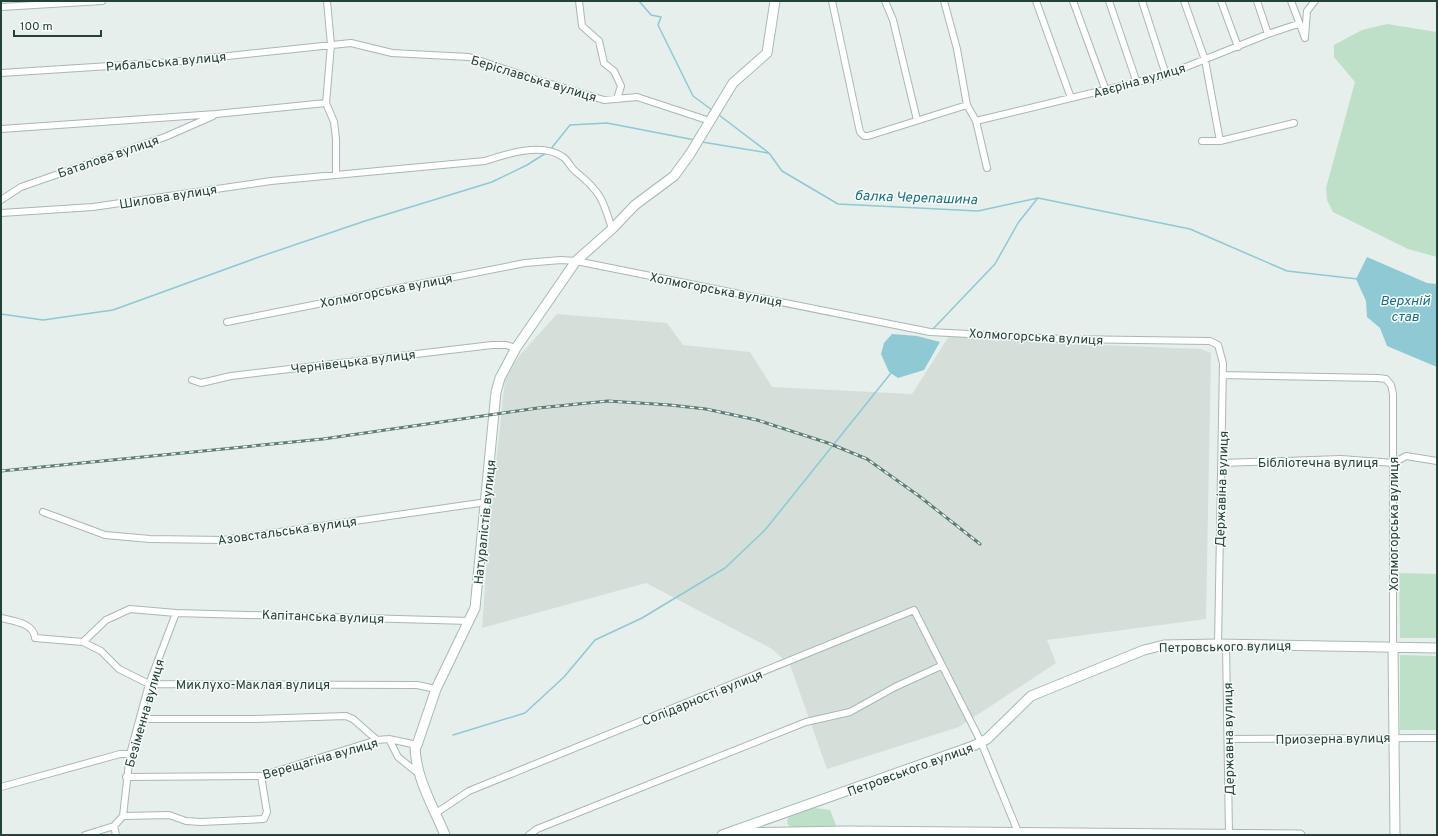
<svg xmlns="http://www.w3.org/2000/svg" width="1438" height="836" font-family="Overpass,sans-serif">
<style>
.built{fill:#d4dfda}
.green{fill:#bfe0c8}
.water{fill:#8ec9d4}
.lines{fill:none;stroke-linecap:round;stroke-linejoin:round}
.stream{stroke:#8ec9d4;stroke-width:1.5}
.street-casing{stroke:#a8b8b2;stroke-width:8}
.secondary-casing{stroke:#a4bbb3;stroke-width:11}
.street{stroke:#fff;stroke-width:6}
.secondary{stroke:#fff;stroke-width:9}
.rail-casing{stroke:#5f7d75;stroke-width:3}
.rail{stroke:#f7fbf9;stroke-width:1.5;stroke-dasharray:4.5;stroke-linecap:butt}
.labels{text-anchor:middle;stroke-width:3;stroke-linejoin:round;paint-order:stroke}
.street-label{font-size:13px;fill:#24423a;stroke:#f7fbf9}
.water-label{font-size:14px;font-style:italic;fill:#1c6f80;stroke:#f7fbf9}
</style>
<rect width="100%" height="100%" fill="#e6efeb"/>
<path class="built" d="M557,314L667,323L683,345L750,352L772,387L912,394L949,336L1051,343L1201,349L1211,353L1206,619L1047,640L1056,663L959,727L827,769L790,665L772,649L646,583L482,628L490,518L505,380L519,356Z"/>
<path class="green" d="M1387,24L1437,32V257L1408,249L1333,212L1327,200L1326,188L1355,82L1334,57V45L1362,30Z
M1399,573L1437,574V638H1400Z
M1400,655L1437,656V730H1400Z
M814,808L830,810L836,825L832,827H792L788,825L787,821L789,817Z"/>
<path class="water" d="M1367,257L1427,283L1437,284V367L1387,346L1380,328L1367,317L1366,301L1356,279Z
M892,334L917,336L940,342L924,370L898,378L889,372L881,354L884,343Z"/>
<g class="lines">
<path class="stream" d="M639,1L651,15L661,17L658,25L693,96L712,110
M719,115L769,153L782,171L838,204L978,211L1038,198L1190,229L1287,271L1358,279
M702,142L768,153
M550,150L570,125L607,123L695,140
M1,314L43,320L113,310L259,257L365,221L492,182L527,165L546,153
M932,330L995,264L1018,223L1037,199
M453,735L525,713L564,677L595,640L642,618L725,568L765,530L891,373"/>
<defs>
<path id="street" d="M327,1L331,45L326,103L334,122L336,139V175
M579,1L582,26L599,41L604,63L614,71L621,86L617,99
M832,1L860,132L864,136H868L967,105
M885,1L893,20L917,120
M944,1L957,49L967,105L976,121L987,168
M1036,1L1071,98
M1073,1L1106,91
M1109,1L1137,83
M1142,1L1166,75
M1184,1L1205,60L1220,141
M1221,1L1238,47
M1257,1L1268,34
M1291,1L1305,38
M1,7L102,1
M1305,37L1307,11L1315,1
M1,73L172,62L351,43L392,53L469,57L528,77L604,100L637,97L710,121
M976,121L1166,75L1268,34L1298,24
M1,129L216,114L326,103
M1202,141H1220L1294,123
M1,200L21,187L165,137L213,116
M1,213L93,207L271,181L485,161C506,154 542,142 563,157C568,160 570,167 575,171C600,191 603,199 612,229
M227,322L525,263L561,260L576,261L930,332L1065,339L1210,341L1218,345L1223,363L1218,644
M1223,375L1378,378L1386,379L1391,385L1393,394V647
M192,380L201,383L231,376L492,345H506L516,348
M1222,463L1341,459L1394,463L1406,456L1437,461
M43,512L105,535L150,539L223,540L487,502
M1,618C13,621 34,623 35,638L83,642L106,620L130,609L176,613L470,621
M83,642L101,651L119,669L149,684L417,685L436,689
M1226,644L1229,835
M140,719H255L346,716L353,719L377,740
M389,739L398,757L419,774
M1228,739L1437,738
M126,777L261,776L377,740L389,739L417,745
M1,787L120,754H130
M436,813L469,791L914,610L981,742L1018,832
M123,816L130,754L149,684L176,613
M114,826L116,835
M85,835L114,826L123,816L169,815L186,821L201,822L264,819L267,812L261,776
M529,835L537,829L806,722L850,712L895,687L941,666"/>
<path id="secondary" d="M1393,647L1395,835
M737,833L848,831L1300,835
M445,835C433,806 415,777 415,745H417L436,689L475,608L496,392L500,378L516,348L576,261L612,229L635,205L674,176L690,154L733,83L767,53L775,1
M722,835L973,746L987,739L1031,696L1144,650L1164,645L1218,644L1437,648"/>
</defs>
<use href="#street" class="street-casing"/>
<use href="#secondary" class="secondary-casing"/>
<use href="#street" class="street"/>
<use href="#secondary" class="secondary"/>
<defs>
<path id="rail" d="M1,471L323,439L538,408L608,401L670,405L706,409L757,420L828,443L867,459L919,496L980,544"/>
</defs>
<use href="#rail" class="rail-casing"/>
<use href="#rail" class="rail"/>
</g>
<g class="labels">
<g class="street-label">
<text transform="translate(166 61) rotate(-5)" y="5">Рибальська вулиця</text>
<text transform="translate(534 78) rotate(17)" y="5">Беріславська вулиця</text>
<text transform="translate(1139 80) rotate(-16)" y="5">Авєріна вулиця</text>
<text transform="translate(108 156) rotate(-19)" y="5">Баталова вулиця</text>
<text transform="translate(168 196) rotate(-9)" y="5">Шилова вулиця</text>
<text transform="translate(716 289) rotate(11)" y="5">Холмогорська вулиця</text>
<text transform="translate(386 290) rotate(-11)" y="5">Холмогорська вулиця</text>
<text transform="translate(1036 336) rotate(3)" y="5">Холмогорська вулиця</text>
<text transform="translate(353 361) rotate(-7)" y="5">Чернівецька вулиця</text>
<text x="1318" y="467">Бібліотечна вулиця</text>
<text transform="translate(1221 489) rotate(-88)" y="5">Державіна вулиця</text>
<text transform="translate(484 522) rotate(-84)" y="5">Натуралістів вулиця</text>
<text transform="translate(1393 524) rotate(-90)" y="5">Холмогорська вулиця</text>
<text transform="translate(287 530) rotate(-8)" y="5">Азовстальська вулиця</text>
<text transform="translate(323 616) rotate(2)" y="5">Капітанська вулиця</text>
<text transform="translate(1225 646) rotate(-1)" y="5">Петровського вулиця</text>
<text x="253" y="689">Миклухо-Маклая вулиця</text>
<text transform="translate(702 697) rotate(-22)" y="5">Солідарності вулиця</text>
<text transform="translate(144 713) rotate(-74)" y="5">Безіменна вулиця</text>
<text transform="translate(1333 738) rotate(-1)" y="5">Приозерна вулиця</text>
<text transform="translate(1228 739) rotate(-91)" y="5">Державна вулиця</text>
<text transform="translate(320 758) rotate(-16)" y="5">Верещагіна вулиця</text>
<text transform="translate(910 769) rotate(-20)" y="5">Петровського вулиця</text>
</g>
<g class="water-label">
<text transform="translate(916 197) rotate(2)" y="5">балка Черепашина</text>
<text x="1405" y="305">Верхній<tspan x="1405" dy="16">став</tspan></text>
</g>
</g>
<rect width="1438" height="836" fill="none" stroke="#24423a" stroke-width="4"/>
<path d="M14 30v6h87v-6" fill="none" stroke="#24423a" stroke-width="2"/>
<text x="20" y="30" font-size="12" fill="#24423a" stroke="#f7fbf9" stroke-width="3" paint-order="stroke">100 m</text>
</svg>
